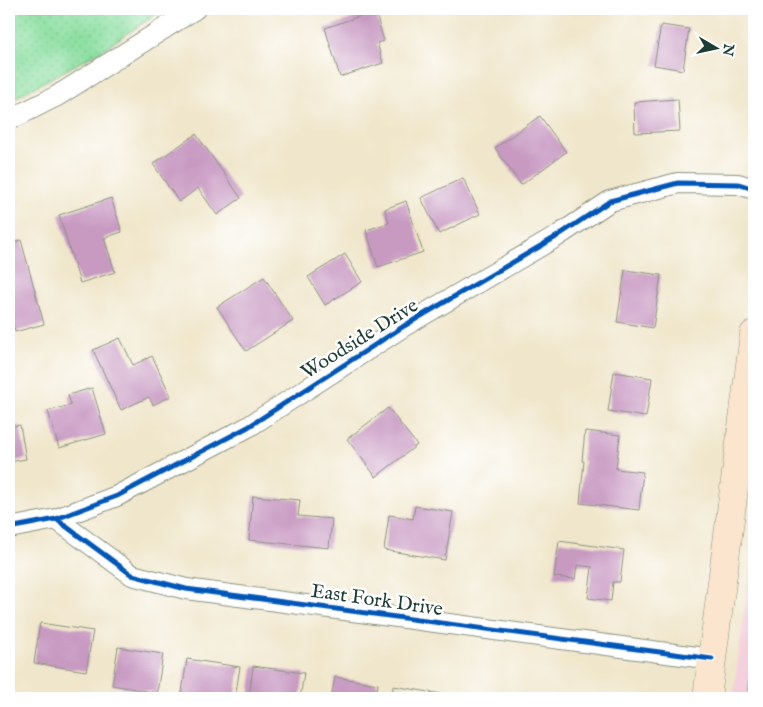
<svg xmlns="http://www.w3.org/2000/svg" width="763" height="707" font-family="'IM FELL English',serif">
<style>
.built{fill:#f4cfde}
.grass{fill:url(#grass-tufts);stroke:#558e6a}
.park{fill:url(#park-dots);stroke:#558e6a}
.building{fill:#c89ac2}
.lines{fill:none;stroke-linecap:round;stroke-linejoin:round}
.street-casing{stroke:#889280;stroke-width:22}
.secondary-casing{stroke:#889280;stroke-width:29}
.street{stroke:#fff;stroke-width:20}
.secondary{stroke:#fbe5cf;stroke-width:28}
.cycleway-casing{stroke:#fff;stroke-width:8}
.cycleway{stroke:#0057b8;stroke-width:5}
.labels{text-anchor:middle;stroke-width:5;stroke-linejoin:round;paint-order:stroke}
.street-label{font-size:20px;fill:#1f3d34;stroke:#fff}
</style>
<defs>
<pattern id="grass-tufts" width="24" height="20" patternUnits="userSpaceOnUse" patternTransform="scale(1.25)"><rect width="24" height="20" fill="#8bdfa1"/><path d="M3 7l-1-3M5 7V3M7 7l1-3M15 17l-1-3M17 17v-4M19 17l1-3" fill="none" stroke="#78c08b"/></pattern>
<pattern id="park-dots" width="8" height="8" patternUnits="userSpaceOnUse" patternTransform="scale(1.25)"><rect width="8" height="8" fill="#8bdfa1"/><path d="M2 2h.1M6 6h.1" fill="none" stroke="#78c08b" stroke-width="1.8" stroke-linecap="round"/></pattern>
</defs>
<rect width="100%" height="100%" fill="#fff"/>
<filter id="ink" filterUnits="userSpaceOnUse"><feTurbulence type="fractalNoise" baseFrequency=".02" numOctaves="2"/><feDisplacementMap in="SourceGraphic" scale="10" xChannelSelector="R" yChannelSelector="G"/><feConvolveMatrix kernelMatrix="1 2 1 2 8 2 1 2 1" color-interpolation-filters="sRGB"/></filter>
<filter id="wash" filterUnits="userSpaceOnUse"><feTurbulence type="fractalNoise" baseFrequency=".0096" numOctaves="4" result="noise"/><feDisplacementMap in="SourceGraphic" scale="20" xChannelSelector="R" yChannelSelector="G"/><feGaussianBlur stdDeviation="1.12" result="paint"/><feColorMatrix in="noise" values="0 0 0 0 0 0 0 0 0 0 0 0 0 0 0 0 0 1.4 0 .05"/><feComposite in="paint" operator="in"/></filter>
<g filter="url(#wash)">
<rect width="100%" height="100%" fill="#f0e6cb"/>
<path class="built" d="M754,538V698H733Z"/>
<path class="grass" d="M754,652V698H748Z"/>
<path class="park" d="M9,9H164L101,51L9,101Z"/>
<g id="blocks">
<path class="building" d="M375,11L384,41L377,43L383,63L340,77L325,28Z
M661,25L689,29L683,70L654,65Z
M678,99L680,131L635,133L634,102Z
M540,116L566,152L521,185L495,148Z
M196,134L241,198L217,215L198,188L179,202L153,164Z
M463,178L480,214L439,234L421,198Z
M111,198L122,232L104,238L115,272L80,283L59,215Z
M406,201L423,252L378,267L366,230L389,223L385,209Z
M21,240L44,324L15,332L9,309V244Z
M345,254L362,282L325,305L308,277Z
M625,270L661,275L653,328L617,322Z
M264,277L293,321L246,351L217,307Z
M120,338L133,365L152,356L171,396L153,405L149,397L121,410L93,350Z
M614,372L652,378L646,417L608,411Z
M92,388L106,434L59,448L48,411L71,405L68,395Z
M388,408L417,445L376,477L347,439Z
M20,425L26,459L9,462V427Z
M585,431L620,435L616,469L643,472L639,510L580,503L584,461H582Z
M253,496L300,500L298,516L332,519L329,548L249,540Z
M415,506L453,512L445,560L384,550L389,515L413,519Z
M559,541L624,550L620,582H613L611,601L588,598L592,567L577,565L575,579L554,577Z
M9,619H13L11,656H9Z
M40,623L93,631L86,671L34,663Z
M118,647L163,654L157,693L112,685Z
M187,659L240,667L235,698H181Z
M253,666L304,673L300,698H249Z
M335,677L378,684L376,698H331Z
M393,686L448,695V698H392Z"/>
</g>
</g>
<g filter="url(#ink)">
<use href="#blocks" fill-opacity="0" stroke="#889280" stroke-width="1"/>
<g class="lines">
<defs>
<path id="street" d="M9,120L57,96L195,9
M56,519L132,575L186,589L712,659
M9,528L56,519L117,496L248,427L404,326L556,237L610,201L678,183L738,184L754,189"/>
<path id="secondary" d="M707,698L754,334"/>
</defs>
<use href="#street" class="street-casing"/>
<use href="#secondary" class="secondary-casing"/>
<use href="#street" class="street"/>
<use href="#secondary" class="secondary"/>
<defs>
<path id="cycleway" d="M56,519L132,575L186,589L712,659
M9,528L56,519L117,496L248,427L404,326L556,237L610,201L678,183L738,184L754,189"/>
</defs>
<use href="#cycleway" class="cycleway-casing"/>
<use href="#cycleway" class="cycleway"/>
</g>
</g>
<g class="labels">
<g class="street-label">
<text transform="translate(359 338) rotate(-32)" y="7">Woodside Drive</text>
<text transform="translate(377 599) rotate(8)" y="7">East Fork Drive</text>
</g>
</g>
<rect width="763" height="707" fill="none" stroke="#fff" stroke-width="30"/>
<g transform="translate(716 48) rotate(99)" stroke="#ffffff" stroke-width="4" paint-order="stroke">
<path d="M0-4L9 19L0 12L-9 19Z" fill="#1f3d34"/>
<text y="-8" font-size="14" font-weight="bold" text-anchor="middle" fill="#1f3d34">N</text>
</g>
</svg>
